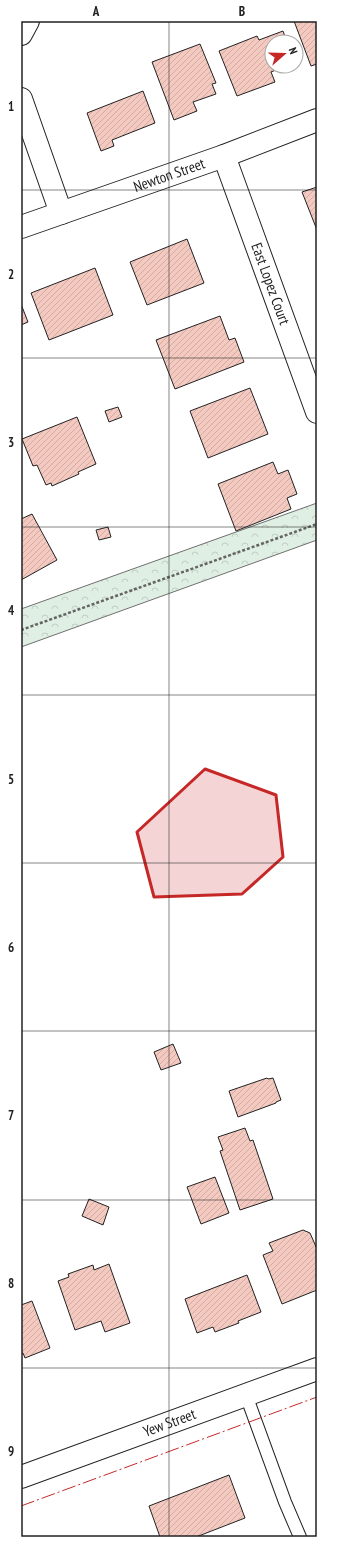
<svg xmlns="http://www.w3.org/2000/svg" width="338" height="1558" font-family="'PT Sans Narrow',sans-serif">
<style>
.forest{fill:url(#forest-crowns);stroke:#6f6f6f}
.building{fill:url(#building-hatch);stroke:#222}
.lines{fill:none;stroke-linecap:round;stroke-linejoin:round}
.service-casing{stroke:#222;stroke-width:14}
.minor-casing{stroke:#222;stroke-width:24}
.tertiary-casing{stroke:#222;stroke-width:24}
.path{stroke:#646464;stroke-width:2.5;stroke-dasharray:3 2;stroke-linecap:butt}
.service{stroke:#fff;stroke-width:12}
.minor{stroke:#fff;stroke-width:22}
.tertiary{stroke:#fff;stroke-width:22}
.power{stroke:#c62828;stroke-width:1;stroke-dasharray:14 3 2 3;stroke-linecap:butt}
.marked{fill:#c62828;fill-opacity:0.2;stroke:#c62828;stroke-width:3;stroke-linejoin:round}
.grid{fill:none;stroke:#222;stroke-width:1;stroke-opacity:0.55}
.labels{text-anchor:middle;stroke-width:3;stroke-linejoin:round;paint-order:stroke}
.street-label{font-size:15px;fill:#222;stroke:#fff}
.neatline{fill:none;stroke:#222;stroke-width:1.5}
.grid-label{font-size:13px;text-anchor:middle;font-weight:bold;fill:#222}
</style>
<defs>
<pattern id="forest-crowns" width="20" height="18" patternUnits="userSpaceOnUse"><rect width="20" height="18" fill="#e0efe3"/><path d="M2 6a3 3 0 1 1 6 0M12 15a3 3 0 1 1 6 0" fill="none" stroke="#c0cdc2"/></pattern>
<pattern id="building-hatch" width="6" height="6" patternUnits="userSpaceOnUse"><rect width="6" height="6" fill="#f3c9c0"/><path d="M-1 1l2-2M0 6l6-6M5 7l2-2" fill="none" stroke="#d0aca5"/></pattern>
</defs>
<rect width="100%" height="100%" fill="#fff"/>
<path class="forest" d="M317,503V540L21,647V609Z"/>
<path class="building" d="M294,21H317V64L311,66Z
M283,31L287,42H272V66H286L271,72L275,82L237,96L219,51L257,36L259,40Z
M200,44L216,83L212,84L216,94L193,102L197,111L174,120L152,62Z
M143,91L155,123L112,140L114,146L101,151L87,113Z
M317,187V230L302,192Z
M187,239L204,283L147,305L130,262Z
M95,268L113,315L49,340L31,293Z
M21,304L28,322L21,325Z
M220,316L229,340L235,338L244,362L175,389L156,340Z
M250,388L268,434L208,458L190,411Z
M118,407L122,417L109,422L105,411Z
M77,417L96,464L78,472L79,474L52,486L51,483L46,485L37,465L33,466L22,439Z
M273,462L278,474L288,470L297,494L287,498L291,509L236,531L218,484Z
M32,514L57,560L21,580V519Z
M108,527L111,537L99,540L96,530Z
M173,1044L181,1063L161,1070L154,1052Z
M267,1078L268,1079L273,1078L281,1100L276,1102V1103L238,1117L229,1091Z
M245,1128L250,1141L253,1140L273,1199L240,1210L220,1151L223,1150L218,1137Z
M215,1177L229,1213L201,1224L187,1187Z
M89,1199L109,1207L103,1225L82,1216Z
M303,1230L310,1233L317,1249V1290L282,1304L263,1255L273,1251L269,1243Z
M109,1264L130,1323L105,1332L101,1321L75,1330L58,1281L69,1277L68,1274L93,1265L94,1270Z
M247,1275L261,1312L238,1321L239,1323L215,1332L213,1327L197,1333L185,1299Z
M32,1301L50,1348L25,1358L23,1353L21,1354V1305Z
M229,1475L245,1518L196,1537H160L149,1506Z"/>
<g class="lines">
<defs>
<path id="service" d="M246,1395L285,1502L300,1537"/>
<g id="minor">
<path d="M21,34L28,21"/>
<path d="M21,99L61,213"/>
<path id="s1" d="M224,156L317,412"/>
<path id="s2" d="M21,227L224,156L317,120"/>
</g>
<g id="tertiary">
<path id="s3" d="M21,1477L317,1369"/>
</g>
</defs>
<use href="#service" class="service-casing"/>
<use href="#minor" class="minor-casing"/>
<use href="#tertiary" class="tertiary-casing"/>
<path class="path" d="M21,630L317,524"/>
<use href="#service" class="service"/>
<use href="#minor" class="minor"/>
<use href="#tertiary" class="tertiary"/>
<path class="power" d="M21,1506L317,1397"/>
</g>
<path class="marked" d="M205,769L276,795L283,857L242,894L154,897L137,832Z"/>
<path class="grid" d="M169,21V1537M21,190H317M21,358H317M21,527H317M21,695H317M21,863H317M21,1031H317M21,1200H317M21,1368H317"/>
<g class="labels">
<g class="street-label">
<text dy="5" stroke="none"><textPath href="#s2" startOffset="157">Newton Street</textPath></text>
<text dy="5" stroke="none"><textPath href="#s1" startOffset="136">East Lopez Court</textPath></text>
<text dy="5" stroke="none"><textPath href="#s3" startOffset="158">Yew Street</textPath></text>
</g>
</g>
<rect width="338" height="1558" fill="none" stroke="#ffffff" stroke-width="44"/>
<g transform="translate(284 54) rotate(70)"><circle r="19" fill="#ffffff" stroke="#a7a7a7"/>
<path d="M0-3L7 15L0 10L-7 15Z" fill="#c62828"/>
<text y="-6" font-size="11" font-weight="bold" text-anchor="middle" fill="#222222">N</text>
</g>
<rect x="22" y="22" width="294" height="1514" class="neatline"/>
<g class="grid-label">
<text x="96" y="16">A</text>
<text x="242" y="16">B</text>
<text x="11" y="111">1</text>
<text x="11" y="279">2</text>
<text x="11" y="447">3</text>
<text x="11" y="615">4</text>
<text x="11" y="784">5</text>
<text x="11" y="952">6</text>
<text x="11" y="1120">7</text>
<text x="11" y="1288">8</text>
<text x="11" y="1456">9</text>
</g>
</svg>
